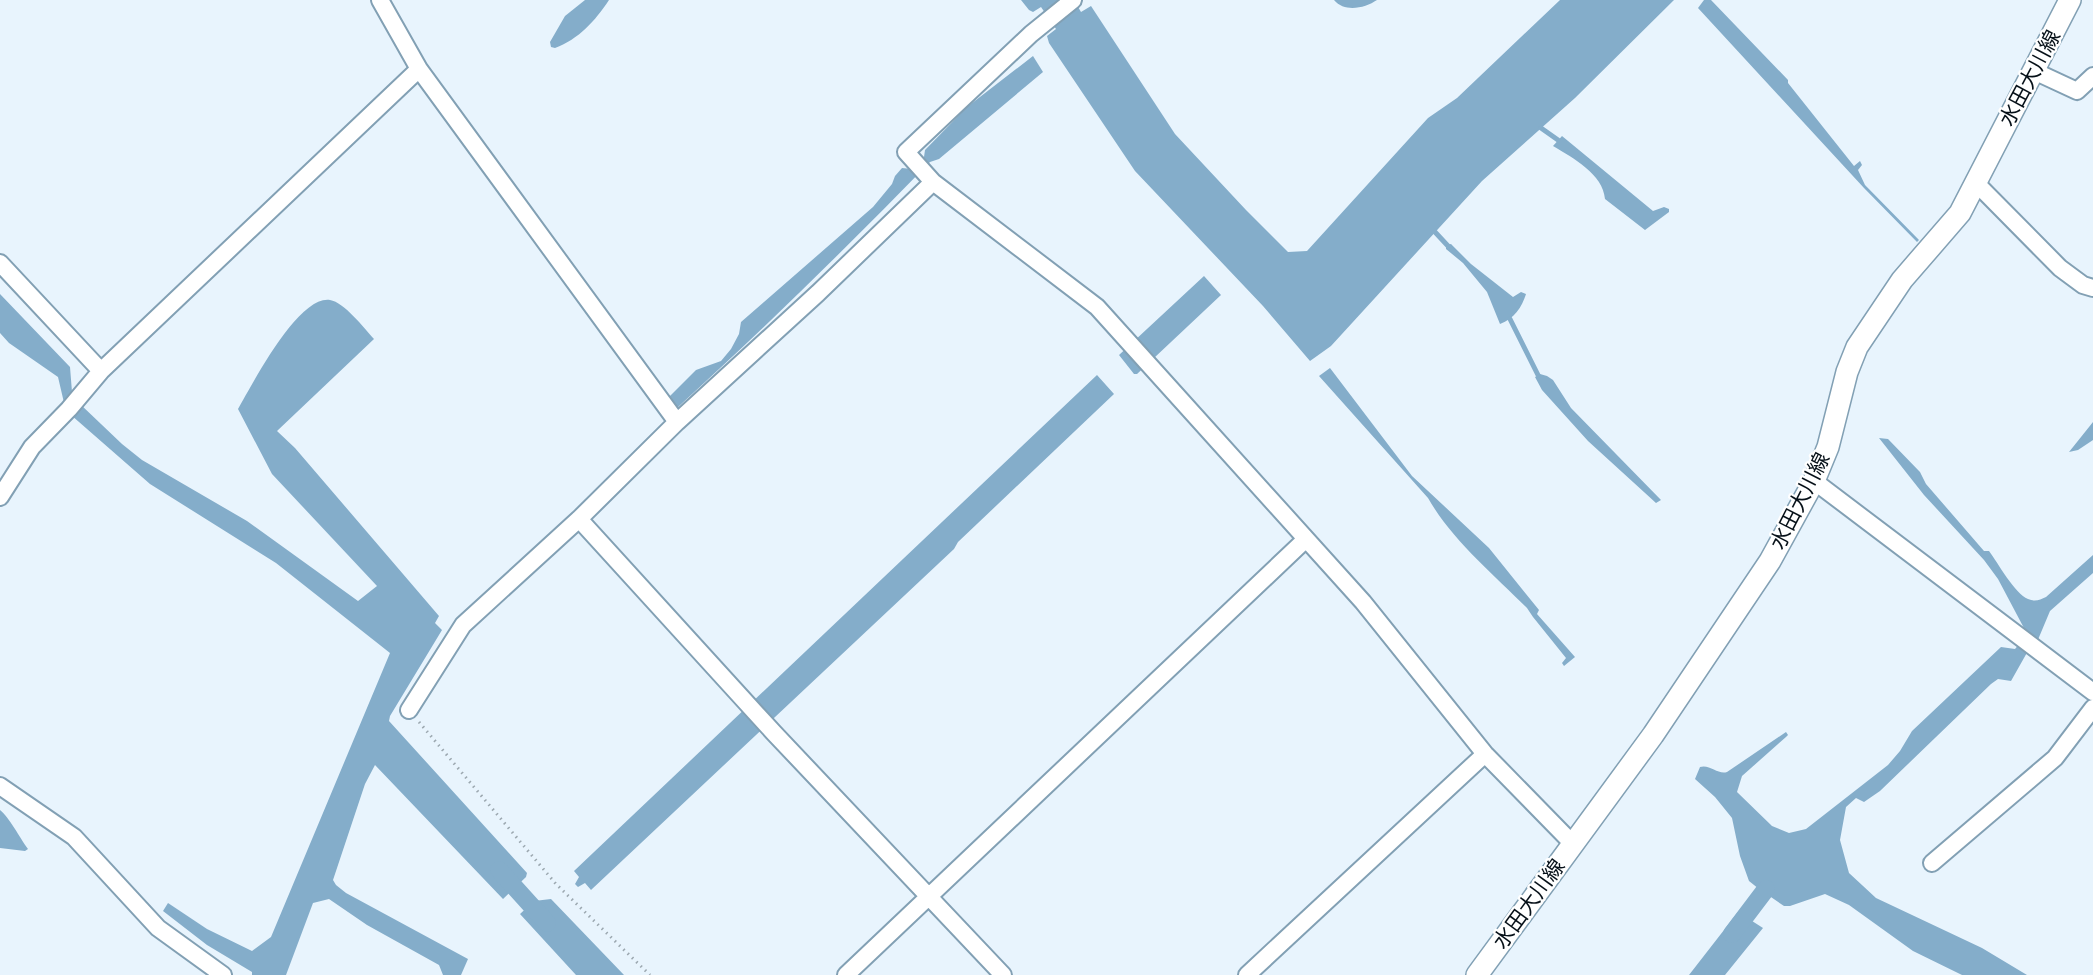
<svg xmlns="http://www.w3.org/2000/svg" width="2093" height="975" font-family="'Roboto Serif','Noto Sans JP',serif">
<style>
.water{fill:#84adca}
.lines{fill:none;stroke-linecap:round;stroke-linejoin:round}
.stream{stroke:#84adca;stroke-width:5}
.canal{stroke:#84adca;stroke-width:18}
.minor-casing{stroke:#82a0b4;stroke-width:20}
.major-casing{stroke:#82a0b4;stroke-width:24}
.path{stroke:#9ca8b0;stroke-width:3;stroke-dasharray:1.5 4.5;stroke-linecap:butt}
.minor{stroke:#fff;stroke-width:16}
.major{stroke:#fff;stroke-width:21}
.labels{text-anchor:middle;stroke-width:4.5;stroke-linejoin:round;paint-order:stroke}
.street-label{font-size:21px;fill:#061018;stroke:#fff}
</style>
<rect width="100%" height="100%" fill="#e8f4fd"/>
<path class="water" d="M585,0H609C595,21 579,39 555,48L551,47L550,42L565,16Z
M1021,0H1074L1081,12L1091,6L1175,134L1246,210L1288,252L1307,251L1428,118L1457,98L1560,0H1674L1575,98L1482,181L1331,346L1310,361L1263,306L1135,171L1049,43L1047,36L1056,29L1041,7L1033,12L1029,10Z
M1334,0H1377C1365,8 1345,13 1334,0Z
M1704,0H1711L1788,80V83L1854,166L1860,161L1862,165L1858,170L1865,185L1919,240L1917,242L1864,188L1698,8Z
M1033,56L1043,72L939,159L930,162C848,246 764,329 677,408H669L666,400L696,370L721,361L731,349L739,334L741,322L873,207L892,184L895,176L902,168L912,169L924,157L925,150L967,107Z
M1562,136L1653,211L1664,207L1669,209V212L1645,230L1605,199C1603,174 1573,158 1553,146Z
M1451,244L1471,264L1513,297L1521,292L1526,294C1522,307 1514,319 1500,324L1487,292L1463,263L1446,249V245Z
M1204,276L1221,295L1137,374H1134L1119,355Z
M0,294L70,367L72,392L80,404L122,444L142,460L247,521L358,601L377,586L272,474L238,409C252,385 298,295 330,300C344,302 364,328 374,339L277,431L295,448L439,616L435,623L442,630L390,716L389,721L527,873L526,877L503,899L375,765L365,784L333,880L336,885L346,893L468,959L461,975H443L439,965L367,925L329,899L313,903L286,975H252V972L207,945L163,911L168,903L207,929L252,951L271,937L390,653L276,563L150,484L71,415L65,407L58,377L9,343L0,333Z
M1330,368L1412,476L1489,548L1539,610L1537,614L1575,657L1564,666L1562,663L1566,658L1533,617L1527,608C1493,574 1452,540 1428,498L1319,376Z
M1540,374L1547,376L1553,380L1571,408L1661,500L1656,503L1588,441L1542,390L1535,377Z
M1097,375L1114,394L958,542L954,549L591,890L585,883L578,887L575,884L579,877L574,871Z
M2093,422V440L2078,450L2069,452Z
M1879,438L1888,439L1920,472L1926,484L1984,551H1989C1998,563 2015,594 2028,599C2035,602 2040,600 2046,597L2093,555V573L2050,611L2037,642H2033L2011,681L1998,679L1991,684L1880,791L1864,802L1856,798L1846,807L1840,840L1849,873L1876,898L1982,948L2027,975H1962L1913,951L1849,905L1825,894L1790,906H1784L1768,895L1755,909L1748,904L1759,889L1749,881L1740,856L1732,818L1715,797L1695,779L1700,767C1710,764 1718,775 1727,772L1786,732L1788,735L1786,737L1742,776L1737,792L1772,826L1789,833L1806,829L1888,765L1900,751L1912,731L2001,647L2015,649L2026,636L2025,630L1998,579L1984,560L1924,495Z
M0,810C9,817 20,838 28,849L25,851L0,848Z
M551,899L624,975H576L520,914L534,901Z
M1738,912L1763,928L1725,975H1689Z"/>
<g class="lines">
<path class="stream" d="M1541,128L1558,140
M1435,232L1448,246
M1510,319L1538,375"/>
<path class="canal" d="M499,870L547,923
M1732,934L1766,889"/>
<defs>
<path id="minor" d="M380,0L419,69L677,422
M1073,0L1031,34L906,152L933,182L1097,307L1363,602L1485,754L1573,844
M2034,71L2077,91L2093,76
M1976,183L2060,268L2083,285L2093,288
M0,263L101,371
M1814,481L2093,692
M0,497L32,447L69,409L101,371L419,69
M579,519L774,733L1003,975
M409,710L463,625L579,519L677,422L818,293L933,182
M0,786L74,837L158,928L223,975
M1932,863L2055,758L2093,708
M846,975L1306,539
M1247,975L1485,754"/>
<path id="major" d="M1477,975L1653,735L1770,561L1814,481L1828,447L1847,372L1857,347L1902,280L1960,213L2070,0"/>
</defs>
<use href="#minor" class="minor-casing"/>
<use href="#major" class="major-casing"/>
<path class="path" d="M419,722L556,884L650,975"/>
<use href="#minor" class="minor"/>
<use href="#major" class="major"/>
</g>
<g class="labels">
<g class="street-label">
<text transform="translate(2030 78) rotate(-62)" y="7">水田大川線</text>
<text transform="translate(1800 501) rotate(-63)" y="7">水田大川線</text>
<text transform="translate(1529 904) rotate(-54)" y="7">水田大川線</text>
</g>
</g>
</svg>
